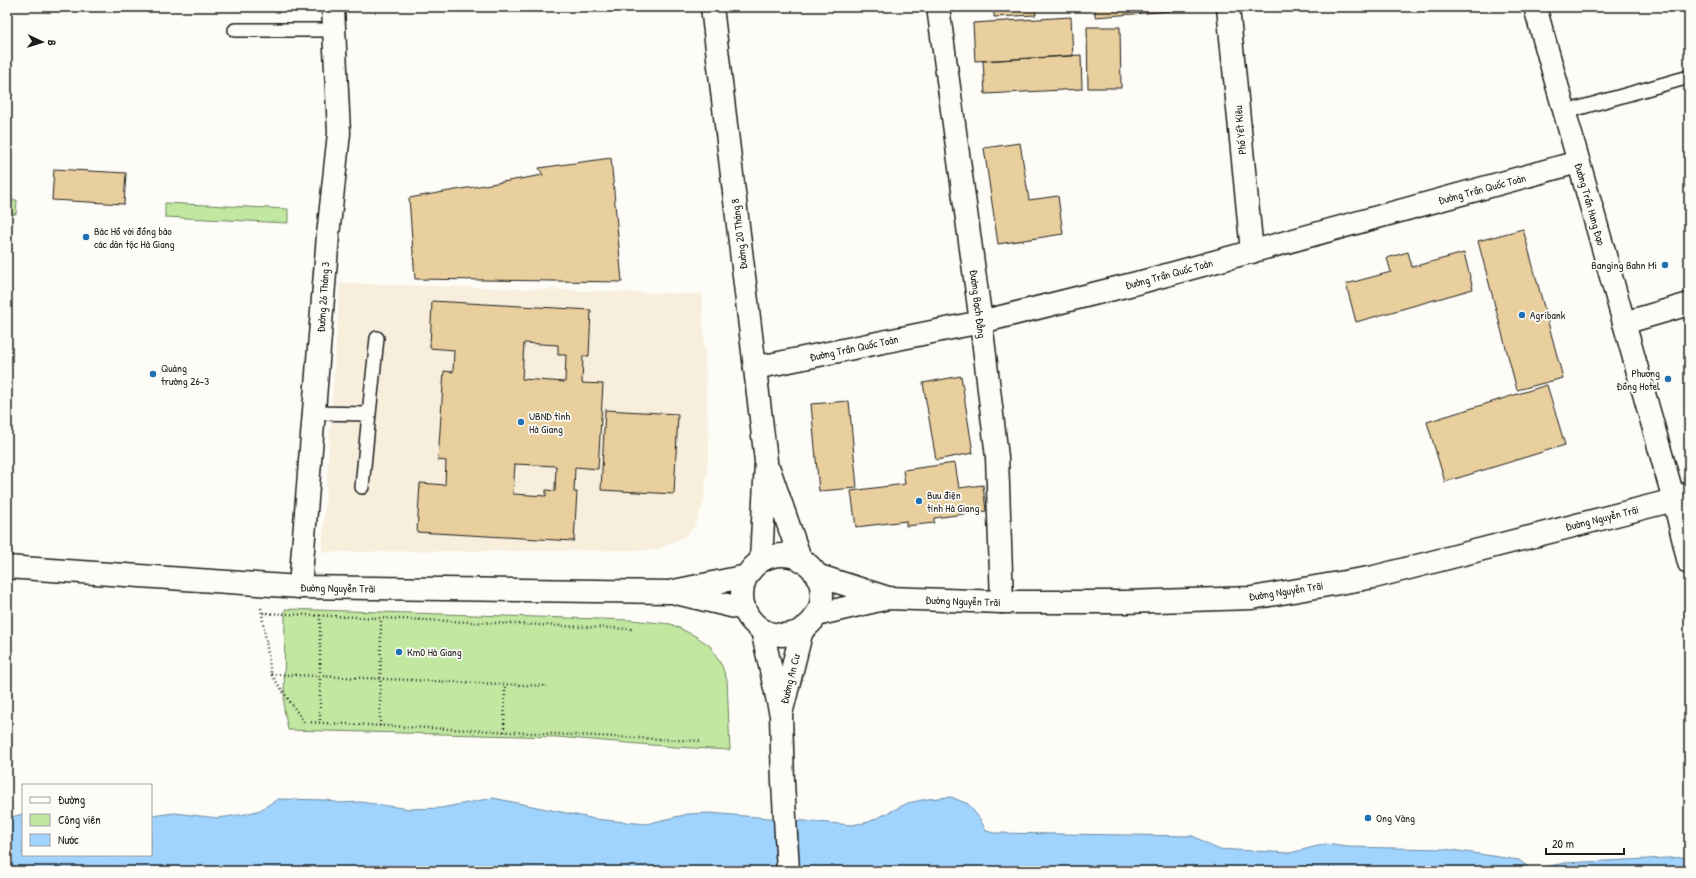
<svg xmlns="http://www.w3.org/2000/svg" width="1696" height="878" font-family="'Patrick Hand',sans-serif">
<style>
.built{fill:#f7eedc}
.green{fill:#c1e7a1;stroke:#6e825e}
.water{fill:#a0d4fe;stroke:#6b8aa4}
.building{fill:#e9cf9e;stroke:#1c1c1c;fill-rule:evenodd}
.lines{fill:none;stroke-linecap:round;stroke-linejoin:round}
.lane-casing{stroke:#1c1c1c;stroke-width:16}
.street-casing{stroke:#1c1c1c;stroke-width:25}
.secondary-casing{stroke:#1c1c1c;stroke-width:25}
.primary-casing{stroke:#1c1c1c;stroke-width:25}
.highway-casing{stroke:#1c1c1c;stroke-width:25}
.path{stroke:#1c1c1c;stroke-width:2.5;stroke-dasharray:1 3;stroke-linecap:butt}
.lane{stroke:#fdfcf7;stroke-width:13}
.street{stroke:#fdfcf7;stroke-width:22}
.secondary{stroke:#fdfcf7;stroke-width:22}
.primary{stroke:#fdfcf7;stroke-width:22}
.highway{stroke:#fdfcf7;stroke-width:22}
.poi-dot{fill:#1f6fb2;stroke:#fdfcf7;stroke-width:1.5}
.labels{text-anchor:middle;stroke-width:3.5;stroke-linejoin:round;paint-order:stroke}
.street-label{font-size:11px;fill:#1c1c1c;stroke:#fdfcf7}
.poi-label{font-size:11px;fill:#1c1c1c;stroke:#fdfcf7;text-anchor:start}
</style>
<rect width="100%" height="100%" fill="#fdfcf7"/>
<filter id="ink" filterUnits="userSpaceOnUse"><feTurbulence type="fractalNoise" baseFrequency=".025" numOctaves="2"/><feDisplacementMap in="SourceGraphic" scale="8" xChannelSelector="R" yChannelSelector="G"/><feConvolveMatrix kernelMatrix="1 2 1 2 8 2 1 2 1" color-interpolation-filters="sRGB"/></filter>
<g filter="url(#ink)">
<path class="built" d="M340,283L689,294L702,293L709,449L704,502L694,527L684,537L656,550L322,552Z"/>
<path class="green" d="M7,200H17L16,214H7Z
M165,203L288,209V223L165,217Z
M285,609L631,620L671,624L697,637L710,646L722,666L727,680L730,750L675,747L557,737L288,730L284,709Z"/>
<path class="water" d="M951,797L968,804L980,819L986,831L994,833L1193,836L1217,849L1290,853L1326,844L1347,847L1445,849L1519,860L1532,870L1564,863L1689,857V871H7V818L23,814V855H151V816L174,813L218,818L246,814L260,810L278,799L327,800L339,803L360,802L410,809L441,808L493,798L595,819L646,824L688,814L709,813L852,825L869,822L908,803L927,799Z"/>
<path class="building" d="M994,7H1035L1036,15L994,17Z
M1095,7H1171V11L1095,17Z
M1071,17L1073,56L975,61L973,23Z
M1087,27H1120L1121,88H1088Z
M1081,55L1082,89L985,94L983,61Z
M1020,143L1029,200L1058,196L1063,234L998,244L984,148Z
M611,158L622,282L415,279L409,198L543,175L539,168Z
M54,169L126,173L124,204L52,200Z
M1523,229L1563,378L1517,390L1478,241Z
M1408,252L1412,267L1464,253L1473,289L1356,322L1346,284L1391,272L1387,258Z
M432,301L591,310L589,356H583L582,383L603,384L598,469L575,467L574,492H577L574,541L417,532L420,483L445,485L446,461L438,460L444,371L453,372L454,350L430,348ZM524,343L558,345V355H566L565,382L522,379ZM515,464L556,466L555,491L546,490V496L513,494Z
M961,376L973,453L936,460L923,383Z
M1547,385L1565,445L1445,482L1427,422Z
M849,401L857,488L819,491L811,404Z
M605,410L678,414L674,494L601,490Z
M955,463L959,488L983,485L986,511L934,518V523L906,526V521L856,527L851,491L905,484L903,470Z"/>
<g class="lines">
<defs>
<path id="lane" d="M235,30H334
M1565,112L1689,77
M314,413L369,414L377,338
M362,487L369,414"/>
<path id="street" d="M938,7L981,322L997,457L1002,602
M1228,7L1252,252
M1624,323L1689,304
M755,368L981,322L1141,282L1578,162
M300,587L328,235L339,133L333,7"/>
<path id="secondary" d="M1535,7L1674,500
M762,630L781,715L783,782L788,871
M782,710L802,630"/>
<path id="primary" d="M712,7L766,461L761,561
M770,472L801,561
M742 595a40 40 0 1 1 80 0a40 40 0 1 1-80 0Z
M7,567L300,587L669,592L747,576
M676,593L744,609"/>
<path id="highway" d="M1674,500L1689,563
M816,575L888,598
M816,615L888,598L1002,602H1125L1252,598L1374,577L1674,500L1689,493"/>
</defs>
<use href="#lane" class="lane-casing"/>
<use href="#street" class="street-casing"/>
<use href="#secondary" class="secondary-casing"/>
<use href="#primary" class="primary-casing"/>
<use href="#highway" class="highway-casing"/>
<path class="path" d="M261,608L271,674L304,722L700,741
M263,613L632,629
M320,615V723
M271,674L547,686
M380,726L381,618
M504,732L505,684"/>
<use href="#lane" class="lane"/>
<use href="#street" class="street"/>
<use href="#secondary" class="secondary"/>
<use href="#primary" class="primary"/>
<use href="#highway" class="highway"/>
</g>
</g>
<g class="poi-dot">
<circle cx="86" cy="237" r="4"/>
<circle cx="1665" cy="265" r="4"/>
<circle cx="1522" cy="315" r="4"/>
<circle cx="153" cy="374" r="4"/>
<circle cx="1668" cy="379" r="4"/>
<circle cx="521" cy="422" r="4"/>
<circle cx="919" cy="501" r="4"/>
<circle cx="399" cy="652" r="4"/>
<circle cx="1368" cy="818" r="4"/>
</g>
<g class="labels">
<g class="street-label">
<text transform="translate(1240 130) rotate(-95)" y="4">Phố Yết Kiêu</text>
<text transform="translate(1482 189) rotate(-15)" y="4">Đường Trần Quốc Toản</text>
<text transform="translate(1590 204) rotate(74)" y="4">Đường Trần Hưng Đạo</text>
<text transform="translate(739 234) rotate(-97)" y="4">Đường 20 Tháng 8</text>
<text transform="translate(1169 274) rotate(-15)" y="4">Đường Trần Quốc Toản</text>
<text transform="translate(323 297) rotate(-86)" y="4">Đường 26 Tháng 3</text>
<text transform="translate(978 304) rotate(83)" y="4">Đường Bạch Đằng</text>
<text transform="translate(854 348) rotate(-12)" y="4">Đường Trần Quốc Toản</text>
<text transform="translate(1602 518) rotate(-14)" y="4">Đường Nguyễn Trãi</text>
<text transform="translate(338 588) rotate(1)" y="4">Đường Nguyễn Trãi</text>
<text transform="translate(1286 591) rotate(-9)" y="4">Đường Nguyễn Trãi</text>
<text transform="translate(963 601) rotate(2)" y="4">Đường Nguyễn Trãi</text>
<text transform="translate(790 679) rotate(-76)" y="4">Đường An Cư</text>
</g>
<g class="poi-label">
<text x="94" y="235">Bác Hồ với đồng bào<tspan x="94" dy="13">các dân tộc Hà Giang</tspan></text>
<text x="1657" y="269" text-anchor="end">Banging Bahn Mi</text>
<text x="1530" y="319">Agribank</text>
<text x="161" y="372">Quảng<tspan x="161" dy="13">trường 26-3</tspan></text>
<text x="1660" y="377" text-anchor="end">Phương<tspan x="1660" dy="13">Đồng Hotel</tspan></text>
<text x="529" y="420">UBND tỉnh<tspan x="529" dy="13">Hà Giang</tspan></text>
<text x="927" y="499">Bưu điện<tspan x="927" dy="13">tỉnh Hà Giang</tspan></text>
<text x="407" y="656">Km0 Hà Giang</text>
<text x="1376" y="822">Ong Vàng</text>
</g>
</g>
<rect width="1696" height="878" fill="none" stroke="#fdfcf7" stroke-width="24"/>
<rect x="12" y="12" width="1672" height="854" fill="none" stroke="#1c1c1c" stroke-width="1.5" filter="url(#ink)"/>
<rect x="22" y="784" width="130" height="72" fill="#fdfcf7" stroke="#a3a29f"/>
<rect x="30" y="797" width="20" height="6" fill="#fdfcf7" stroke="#a3a29f"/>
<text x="58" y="804" font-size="12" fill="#1c1c1c">Đường</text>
<rect x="30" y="814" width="20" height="12" fill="#c1e7a1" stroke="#a3a29f"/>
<text x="58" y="824" font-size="12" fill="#1c1c1c">Công viên</text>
<rect x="30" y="834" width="20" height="12" fill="#a0d4fe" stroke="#a3a29f"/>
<text x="58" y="844" font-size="12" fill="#1c1c1c">Nước</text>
<g transform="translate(42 42) rotate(94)" stroke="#fdfcf7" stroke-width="3" paint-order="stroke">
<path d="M0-3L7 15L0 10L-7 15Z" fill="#1c1c1c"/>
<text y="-6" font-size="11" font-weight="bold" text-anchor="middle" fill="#1c1c1c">B</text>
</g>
<path d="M1546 848v6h78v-6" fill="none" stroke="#1c1c1c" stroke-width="2"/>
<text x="1552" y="848" font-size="12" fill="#1c1c1c" stroke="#fdfcf7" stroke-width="3" paint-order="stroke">20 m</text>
</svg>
